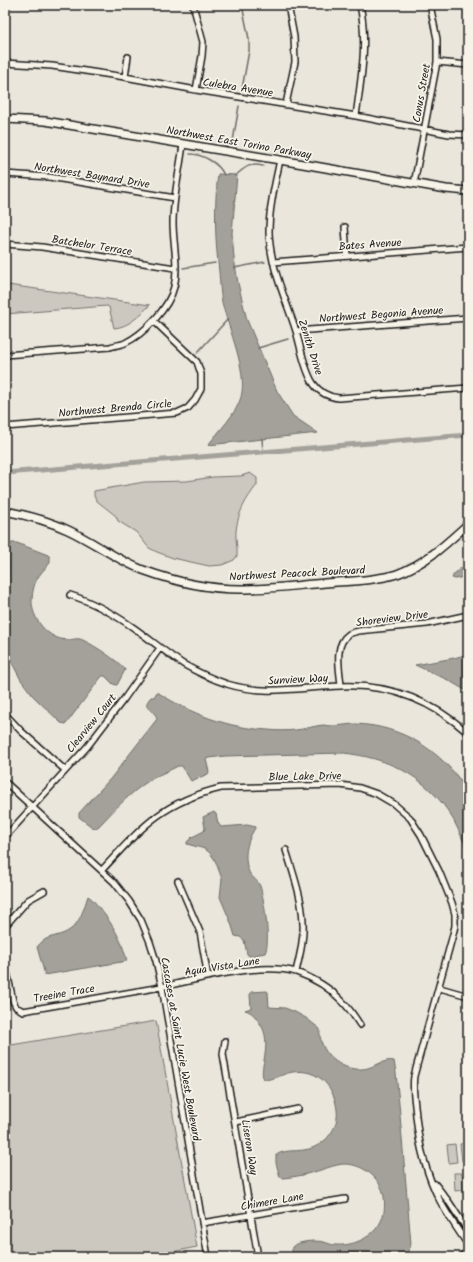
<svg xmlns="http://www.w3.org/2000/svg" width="473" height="1262" font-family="Kalam,sans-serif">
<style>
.green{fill:#ccc8c0;stroke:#74726e}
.water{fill:#a3a19a;stroke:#6d6c68}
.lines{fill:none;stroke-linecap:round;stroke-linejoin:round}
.stream{stroke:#6d6c68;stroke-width:1.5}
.canal{stroke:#a3a19a;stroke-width:5}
.street-casing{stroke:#1c1c1c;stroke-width:8}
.secondary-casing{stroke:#1c1c1c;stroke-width:10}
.street{stroke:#f7f3e8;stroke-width:5}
.secondary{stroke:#f7f3e8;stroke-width:7}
.labels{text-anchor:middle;stroke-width:3.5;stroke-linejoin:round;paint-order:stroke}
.street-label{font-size:11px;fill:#1c1c1c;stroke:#f7f3e8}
</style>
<rect width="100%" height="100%" fill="#eae6dc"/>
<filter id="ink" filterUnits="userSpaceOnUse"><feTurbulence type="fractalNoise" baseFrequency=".025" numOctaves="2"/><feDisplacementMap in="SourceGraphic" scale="8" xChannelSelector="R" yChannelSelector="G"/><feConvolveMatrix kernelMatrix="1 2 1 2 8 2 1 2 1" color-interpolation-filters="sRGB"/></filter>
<g filter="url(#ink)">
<path class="green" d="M5,285H8L150,305C140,315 129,327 114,328L109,307L107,306L5,314Z
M250,473L257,478V485C246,499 238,512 236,531C235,539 238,548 237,556L234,560L222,565L209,566L173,558L157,552L149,548L136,532L118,521L116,516L97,501L94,496V491L144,482L187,481L213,477L241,476Z
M156,1021L197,1247L147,1257H5V1046Z
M468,1143V1161H462L460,1144Z
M455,1144L457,1162L449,1163L447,1145Z
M454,1173H462L463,1190L455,1191Z"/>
<path class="water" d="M218,174L237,175L232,233L234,258L238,283L247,320L277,391L293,416L318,433L208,445C218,432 237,413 241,397C248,371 228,328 222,302C220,292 220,282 219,272C215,239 214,207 218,174Z
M12,543H17L48,555L50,557V563C38,576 33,581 32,600C31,618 48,640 68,640C72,640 75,638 80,639C88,641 122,663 125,670L117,685L113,684L105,676H102L66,724L61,723L33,696L21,680L12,663L5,645V585C7,578 8,571 8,564C8,557 3,551 8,545Z
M468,562V576L455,579L452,578L454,574Z
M468,654V692L448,680L415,665L454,658Z
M157,692C191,714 228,728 268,730C277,731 287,731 296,730C305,729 314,726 323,725C326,725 329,726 332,726C340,726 348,724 356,724C403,726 442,751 467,790L468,793V852C462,838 456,823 448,811C422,774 387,758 344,753L225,756L209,758L206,759L209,772L208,774L191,781L182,766H178C169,771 159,774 150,780C131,792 114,810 99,826L96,828L92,827L79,817V813L111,778L157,719C155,708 139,710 151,697H154Z
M214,812L216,814L218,823L221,827L247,825L256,827C247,839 242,859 250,874C253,878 258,881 260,886C264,898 271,942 265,953L249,956L247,954L244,940L240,937L235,936L231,923L220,897L222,879L215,860L210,853L205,849L187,844V842L192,837L204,831L205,828L203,817Z
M88,896C93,899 97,905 101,910C114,926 122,941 127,961L45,975L37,947C46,936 51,938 62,934C79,928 83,911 88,896Z
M267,991L268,992L269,1007L285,1008L295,1012L306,1018L320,1029C318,1052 340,1071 362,1069C372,1069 385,1058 394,1061L396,1073L399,1103L411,1244L409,1250L404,1257H292V1247C298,1241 316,1240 324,1242C328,1243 331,1245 336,1245C349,1246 363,1241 372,1233C383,1223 386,1211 384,1197C382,1179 363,1164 345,1164C335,1164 320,1171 310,1173C301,1176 292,1177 283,1178L280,1177L276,1163V1155C288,1147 304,1155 320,1144C331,1137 339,1123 337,1110C334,1084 315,1066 288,1073C281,1075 271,1081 264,1079C257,1070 275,1043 259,1022C255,1016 252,1012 245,1010L251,1008L250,995L251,992Z"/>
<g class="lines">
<path class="stream" d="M242,5L249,39V51L242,89
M233,141L239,106
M190,154C202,154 219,163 224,175
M235,176C246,167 248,163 263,166
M183,268L215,263
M234,268L265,262
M258,348L288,339
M197,353L228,319
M262,438L263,452"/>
<path class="canal" d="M5,473L468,435"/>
<defs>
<path id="street" d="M193,5L203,42L202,56L196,90
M437,62L468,65
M5,63L52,66L125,77L196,90L356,116L449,134L468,135
M125,77L128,57
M286,104L295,62L294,37L288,5
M356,116C361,79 368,42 360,5
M280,160C275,184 269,208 269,232C270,267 286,299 296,331C301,348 304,369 313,383C319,392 328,397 339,398L468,388
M5,174L49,177L175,198
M414,184L437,62V39L430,5
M345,227L347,256
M5,244L42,247L175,268
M273,262L468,247
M296,331L468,318
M5,355L110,347C115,345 121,345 125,343C144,334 169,308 174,287C179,267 173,243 173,223C173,197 180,170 183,144
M5,427L177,413L188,408L195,400L201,389V374L197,362L154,321
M70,595C93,602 114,614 134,628C151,640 166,653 183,664C197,672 212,679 227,684C266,696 302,687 341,686C390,684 432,701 468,733
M341,686C340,670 333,645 349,634C351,633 355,632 358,631L427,624L468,615
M5,714L21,731L65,770
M5,782L114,882L129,901L141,920L150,942L156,961L162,987L208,1257
M5,837L87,747L124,699L160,648
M286,850C295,879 307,911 302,942C301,952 298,962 296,972
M102,870C141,828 162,802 221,788L340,785L360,788L377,794L394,804L410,818L421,835L439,871L452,903L455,914V926L452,938L414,1076C412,1089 415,1102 416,1116C419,1146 426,1174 440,1201C448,1216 458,1230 468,1245
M178,881L200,932L208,977
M5,926L28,900L44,891
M5,962L13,1001L16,1007L23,1011C69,1003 115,995 161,987C197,980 261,961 296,972C313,978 330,988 342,1001C349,1008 355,1017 360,1025
M440,988L468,996
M225,1041L223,1054L258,1257
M236,1122L298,1109
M435,1184L449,1202L468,1231
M202,1223L345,1199
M461,1257L468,1251"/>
<path id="secondary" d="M5,119L45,121L280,160L446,189L468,191
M5,511C26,515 49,521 68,530C94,542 117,560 143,570C176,582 211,590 246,589C272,589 299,585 325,583C348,581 374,581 397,574C425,564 446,544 468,524"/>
</defs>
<use href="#street" class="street-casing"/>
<use href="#secondary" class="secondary-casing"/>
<use href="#street" class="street"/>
<use href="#secondary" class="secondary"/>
</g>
</g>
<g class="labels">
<g class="street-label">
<text transform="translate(238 87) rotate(9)" y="4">Culebra Avenue</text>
<text transform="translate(421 93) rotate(-80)" y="4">Conus Street</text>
<text transform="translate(239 142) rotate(10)" y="4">Northwest East Torino Parkway</text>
<text transform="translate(92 175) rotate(9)" y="4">Northwest Baynard Drive</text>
<text transform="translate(370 244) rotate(-4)" y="4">Bates Avenue</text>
<text transform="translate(92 245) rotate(9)" y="4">Batchelor Terrace</text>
<text transform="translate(381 314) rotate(-4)" y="4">Northwest Begonia Avenue</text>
<text transform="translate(311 347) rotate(72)" y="4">Zenith Drive</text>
<text transform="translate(115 408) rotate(-5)" y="4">Northwest Brenda Circle</text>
<text transform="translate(297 573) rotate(-3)" y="4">Northwest Peacock Boulevard</text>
<text transform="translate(392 618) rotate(-7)" y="4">Shoreview Drive</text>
<text transform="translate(298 679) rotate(-3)" y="4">Sunview Way</text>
<text transform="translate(91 723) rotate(-51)" y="4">Clearview Court</text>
<text transform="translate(305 776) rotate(-1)" y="4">Blue Lake Drive</text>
<text transform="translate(222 966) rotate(-9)" y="4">Aqua Vista Lane</text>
<text transform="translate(64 993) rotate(-10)" y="4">Treeine Trace</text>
<text transform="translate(181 1049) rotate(80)" y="4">Cascases at Saint Lucie West Boulevard</text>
<text transform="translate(250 1147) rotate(81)" y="4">Liseron Way</text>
<text transform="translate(272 1201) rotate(-10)" y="4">Chimere Lane</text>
</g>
</g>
<rect width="473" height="1262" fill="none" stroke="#f7f3e8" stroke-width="20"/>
<rect x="10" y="10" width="453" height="1242" fill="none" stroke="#1c1c1c" stroke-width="1.5" filter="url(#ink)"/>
</svg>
